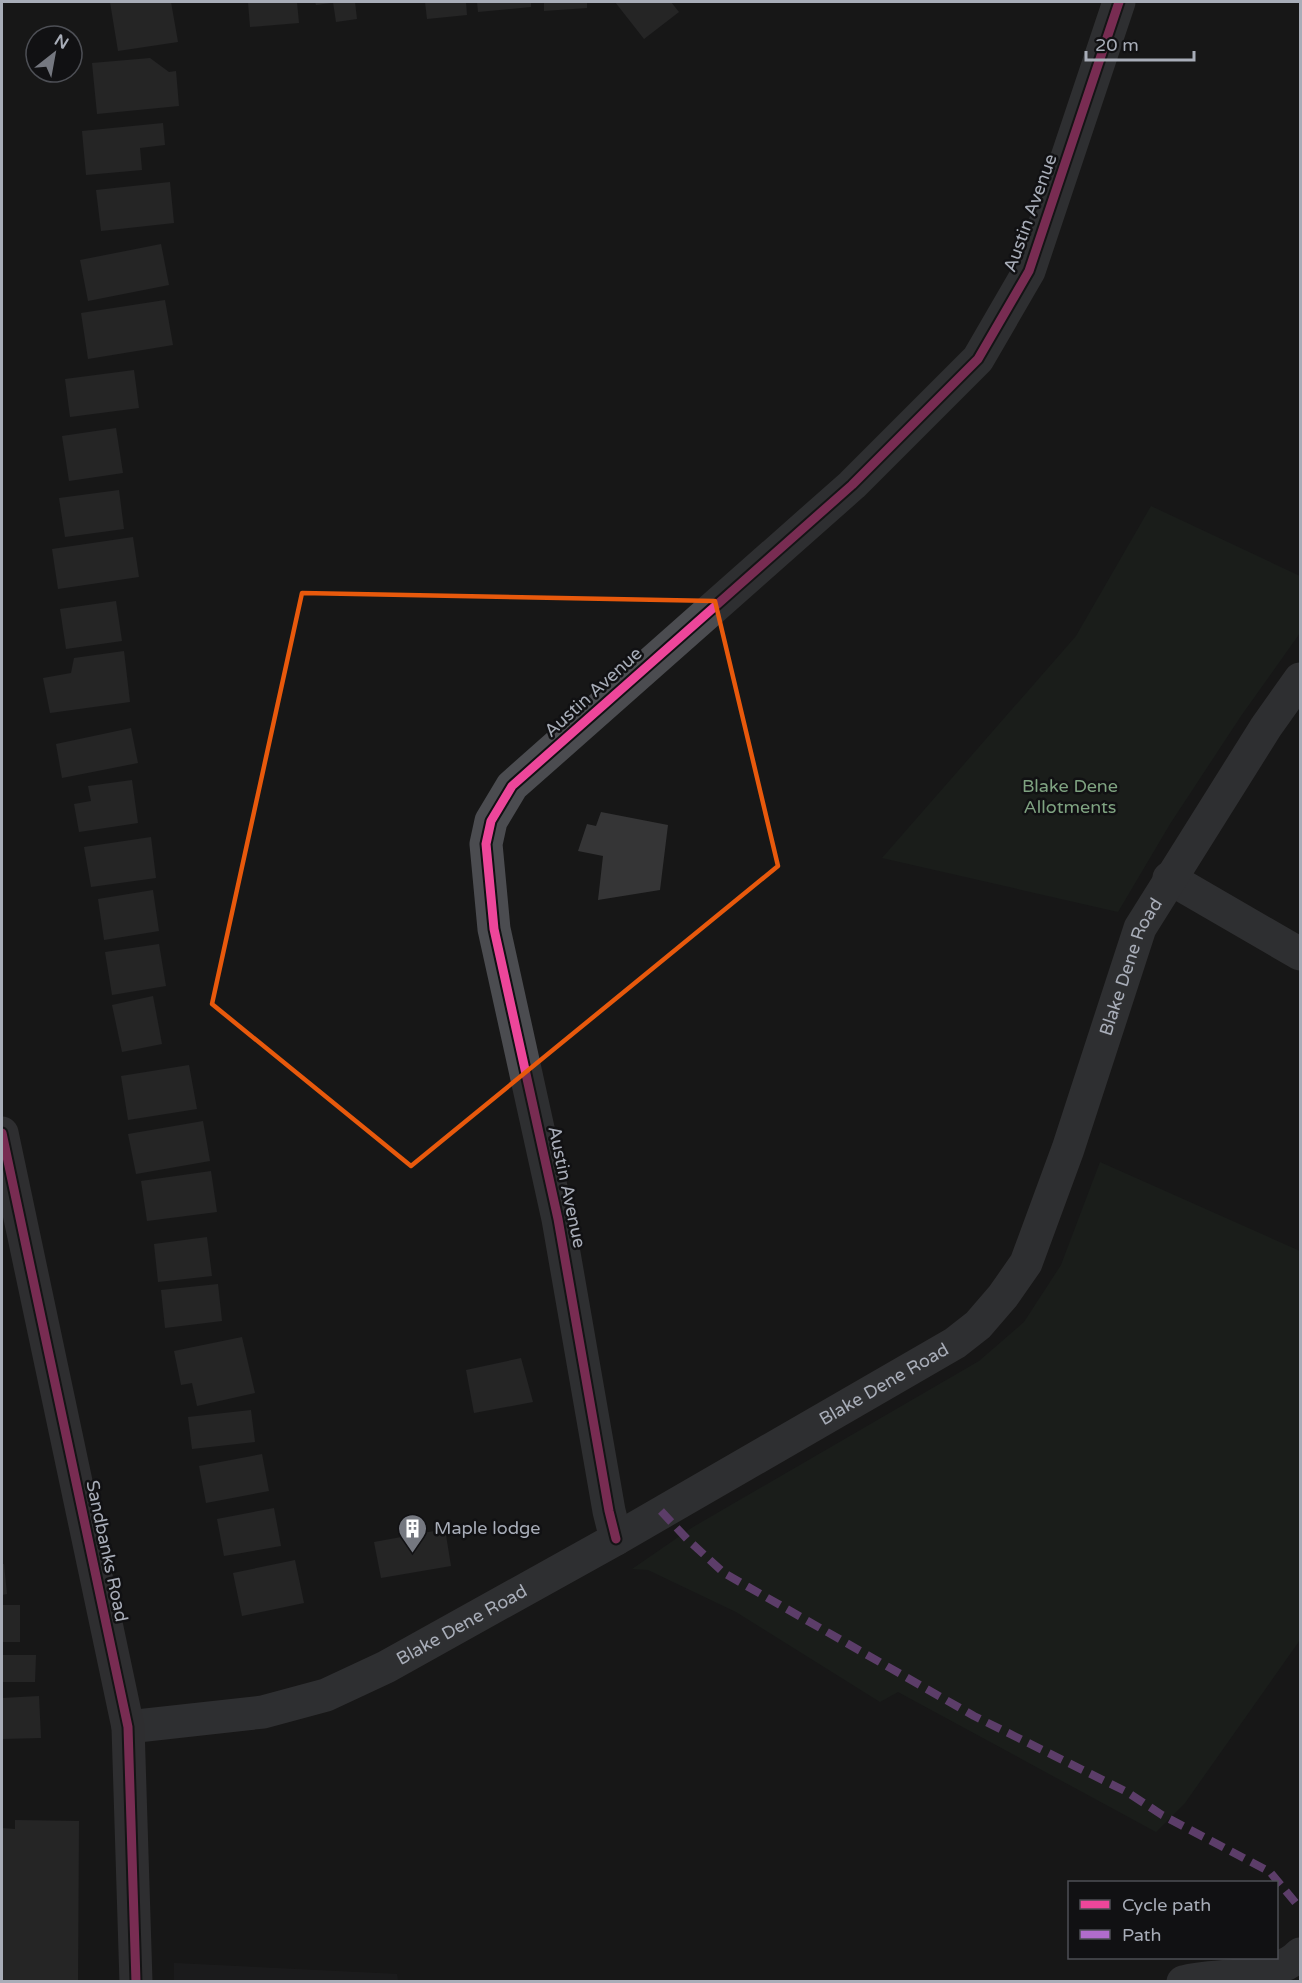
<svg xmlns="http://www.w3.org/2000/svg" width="1302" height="1983" font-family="'Varela Round',sans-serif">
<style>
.built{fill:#212123}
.green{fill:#1d241e}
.building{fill:#353536}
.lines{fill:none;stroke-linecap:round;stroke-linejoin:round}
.street{stroke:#4b4c50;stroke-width:33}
.secondary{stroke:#4a4a4e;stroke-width:33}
.quiet{stroke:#b06ccc;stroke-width:8;stroke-dasharray:15 8;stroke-linecap:butt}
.cycleway-casing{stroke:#111113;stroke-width:13}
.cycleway{stroke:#ed469a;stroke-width:9}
.marked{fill:none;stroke:#e8590c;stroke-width:4.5;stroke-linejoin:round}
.labels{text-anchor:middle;stroke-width:5;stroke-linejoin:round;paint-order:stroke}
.street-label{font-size:18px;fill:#a8adb8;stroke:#111113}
.park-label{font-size:18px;fill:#7fa381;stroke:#111113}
.poi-label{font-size:18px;fill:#a8adb8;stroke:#111113;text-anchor:start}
</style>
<rect width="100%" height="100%" fill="#171717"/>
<path class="built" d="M174,1963L397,1974L398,1981H174Z"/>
<path class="green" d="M1151,506L1300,576V633L1241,716L1170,824L1118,912L882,858L1076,636Z
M1100,1162L1300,1251V1640L1185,1803L1156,1832L898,1692L880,1702L736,1612L648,1570L632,1569L693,1527L979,1361L1024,1322L1061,1265Z"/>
<path class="building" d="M110,2H171L178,42L118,51Z
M248,2H297L299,23L250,27Z
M315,2H331V3L316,5Z
M333,2H355L357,19L336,22Z
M425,2H466L467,15L427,19Z
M477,2H531V7L478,12Z
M544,2H587V8L544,11Z
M615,2H671L679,12L644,39Z
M150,58L169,72L176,71L179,106L97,114L92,63Z
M163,123L165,145L140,148L142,170L86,175L82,131Z
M170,182L174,223L101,231L96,190Z
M161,244L169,285L88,301L80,260Z
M165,300L173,345L88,359L81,313Z
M134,370L139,408L70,417L65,379Z
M116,428L123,473L69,481L62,436Z
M119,490L124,529L65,537L59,498Z
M133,537L139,577L58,589L52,549Z
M116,601L122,641L66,649L60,609Z
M124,651L130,702L50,713L43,678L71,673L74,658Z
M131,728L138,763L62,778L56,744Z
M132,780L138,823L79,832L74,804L91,801L88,786Z
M601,812L668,825L660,890L598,900L603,856L578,851L587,824L596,826Z
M151,837L156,878L91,887L84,847Z
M153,890L159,931L104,940L98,899Z
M159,944L166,986L112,995L105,952Z
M153,996L162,1044L122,1052L112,1005Z
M189,1065L197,1109L128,1120L121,1076Z
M203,1121L210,1161L136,1174L128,1134Z
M211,1171L217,1212L147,1221L141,1181Z
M207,1237L212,1276L158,1282L154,1244Z
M218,1284L222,1321L165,1328L161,1290Z
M242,1337L255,1393L197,1406L192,1383L181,1385L174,1351Z
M521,1358L533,1402L474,1413L466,1370Z
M251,1410L255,1442L192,1449L188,1417Z
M262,1454L269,1491L206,1503L199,1466Z
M274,1508L281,1546L224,1556L217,1519Z
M445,1529L451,1566L381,1578L374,1542Z
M295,1560L304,1603L242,1616L233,1573Z
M2,1564H4L7,1594L2,1595Z
M2,1605H20V1642H2Z
M2,1655H36L35,1682H2Z
M39,1696L41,1738L2,1739V1698Z
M15,1820L79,1821L78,1982L2,1980V1828L15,1829Z"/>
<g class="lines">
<g class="street">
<path d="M1169,878L1300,954"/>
<path d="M616,1539L609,1511L558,1219L494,929L486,844L491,821L512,786L852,485L978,359L1029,271L1119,2"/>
<path id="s1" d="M128,1727L263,1712L326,1695L386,1667L616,1539L955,1343L978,1325L1003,1296L1026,1263L1068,1149L1140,928L1266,727L1300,679"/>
<path d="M1183,1982C1217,1973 1277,1980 1300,1954"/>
</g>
<path class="secondary" d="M2,1133L128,1727L136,1982"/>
<path class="quiet" d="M661,1511L687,1539L724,1573L974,1716L1127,1792L1162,1815L1270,1872L1300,1908"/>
<defs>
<path id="cycleway" d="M2,1133L128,1727L136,1982
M616,1539L609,1511L558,1219L494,929L486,844L491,821L512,786L852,485L978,359L1029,271L1119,2"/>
</defs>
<use href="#cycleway" class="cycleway-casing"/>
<use href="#cycleway" class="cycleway"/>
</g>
<path d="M0 0H1302V1983H0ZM302,593L715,601L778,866L411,1166L212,1004Z" fill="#171717" fill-opacity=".55" fill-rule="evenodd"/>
<path class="marked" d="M302,593L715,601L778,866L411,1166L212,1004Z"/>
<defs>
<symbol id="building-pin" viewBox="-11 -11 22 30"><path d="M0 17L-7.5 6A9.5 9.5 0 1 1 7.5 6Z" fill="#757880" stroke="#111113"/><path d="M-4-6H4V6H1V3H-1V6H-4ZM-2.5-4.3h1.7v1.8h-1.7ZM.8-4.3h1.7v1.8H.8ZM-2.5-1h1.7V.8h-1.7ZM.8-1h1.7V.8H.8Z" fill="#fff"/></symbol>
</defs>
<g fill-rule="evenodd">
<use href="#building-pin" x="396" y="1512" width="33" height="45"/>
</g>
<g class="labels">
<g class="street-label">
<text transform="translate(1030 213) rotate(-70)" y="6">Austin Avenue</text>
<text transform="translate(593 692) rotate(-42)" y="6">Austin Avenue</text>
<text dy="6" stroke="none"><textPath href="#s1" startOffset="1344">Blake Dene Road</textPath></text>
<text transform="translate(567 1187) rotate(78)" y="6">Austin Avenue</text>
<text dy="6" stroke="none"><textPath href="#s1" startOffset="840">Blake Dene Road</textPath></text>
<text transform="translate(107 1551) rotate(78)" y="6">Sandbanks Road</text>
<text dy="6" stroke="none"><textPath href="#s1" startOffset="354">Blake Dene Road</textPath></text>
</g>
<g class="park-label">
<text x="1070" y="792">Blake Dene<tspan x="1070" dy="21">Allotments</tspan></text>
</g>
<g class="poi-label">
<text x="434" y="1534">Maple lodge</text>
</g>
</g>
<rect width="1302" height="1983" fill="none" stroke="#a8adb8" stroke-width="6"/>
<rect x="1068" y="1881" width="210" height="78" fill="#111113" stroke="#4d4f55" stroke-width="1.5"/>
<rect x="1080" y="1900" width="30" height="9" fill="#ed469a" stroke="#4d4f55" stroke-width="1.5"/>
<text x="1122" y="1911" font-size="18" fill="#a8adb8">Cycle path</text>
<rect x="1080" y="1930" width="30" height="9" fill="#b06ccc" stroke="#4d4f55" stroke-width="1.5"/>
<text x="1122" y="1941" font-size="18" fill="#a8adb8">Path</text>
<g transform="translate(54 54) rotate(31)"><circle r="28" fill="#111113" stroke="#4d4f55" stroke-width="1.5"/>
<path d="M0-4.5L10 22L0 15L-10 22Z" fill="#757880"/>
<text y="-9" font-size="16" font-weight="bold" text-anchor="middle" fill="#a8adb8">N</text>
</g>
<path d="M1086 51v9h108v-9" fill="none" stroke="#a8adb8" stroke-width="3"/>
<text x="1095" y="51" font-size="18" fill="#a8adb8" stroke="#111113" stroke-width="4.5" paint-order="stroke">20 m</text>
</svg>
